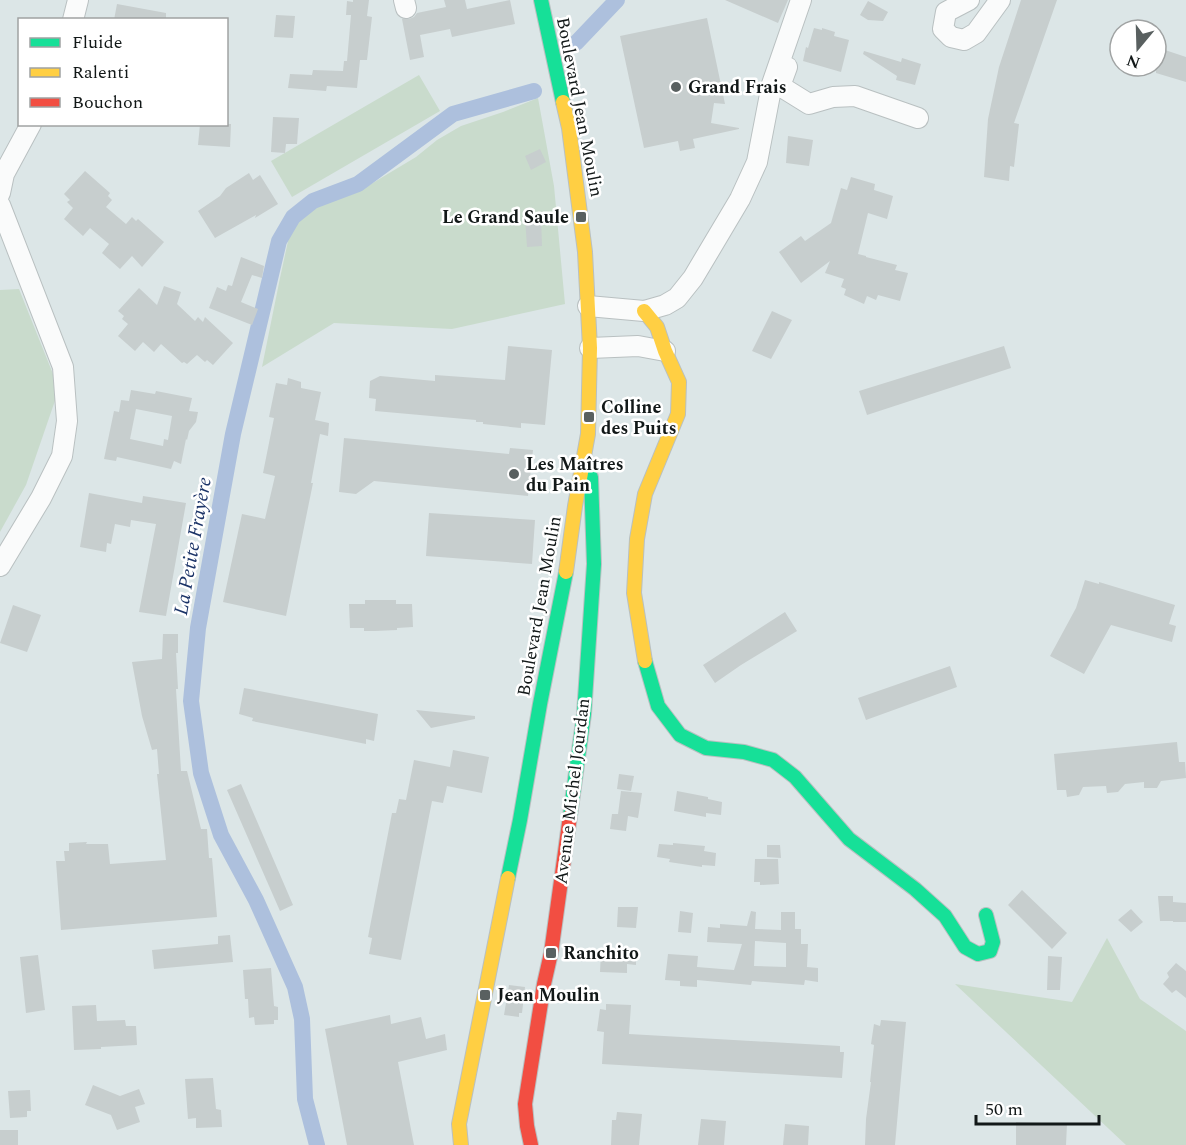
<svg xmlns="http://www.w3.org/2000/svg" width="1186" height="1145" font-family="Spectral,serif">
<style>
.green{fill:#c9dbcc}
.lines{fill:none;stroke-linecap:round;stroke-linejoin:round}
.canal{stroke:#adc0dd;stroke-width:16}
.building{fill:#c7cece;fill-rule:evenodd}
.street-casing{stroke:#b9c0c1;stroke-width:22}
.fast-casing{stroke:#b9c0c1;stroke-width:16}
.slow-casing{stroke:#b9c0c1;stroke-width:16}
.jam-casing{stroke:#b9c0c1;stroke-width:16}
.street{stroke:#fafbfb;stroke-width:20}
.fast{stroke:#16e098;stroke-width:14}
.slow{stroke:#ffcf43;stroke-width:14}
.jam{stroke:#f24e42;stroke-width:14}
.poi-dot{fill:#596060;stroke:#fff;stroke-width:2}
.labels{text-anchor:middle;stroke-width:5;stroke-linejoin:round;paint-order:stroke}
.poi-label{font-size:18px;font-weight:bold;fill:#121818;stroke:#fff;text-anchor:start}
.street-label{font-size:18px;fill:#121818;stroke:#fff}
.water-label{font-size:20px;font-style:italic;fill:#1b3367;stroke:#fff}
</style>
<rect width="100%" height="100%" fill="#dce6e7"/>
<path class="green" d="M419,75L440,111L292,197L271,161Z
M538,98L554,186L565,304L452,329L334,323L262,367L280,278L290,232L299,216L318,206L361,190L416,157L437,140L461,126L503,112Z
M19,289L59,389L26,485L0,532V290Z
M1107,938L1140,999L1186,1031V1145H1126L955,984L1072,1002Z"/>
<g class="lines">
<path class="canal" d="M576,43L617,0
M317,1145L305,1099L302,1019L295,987L256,900L221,835L201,773L191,701L198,628L233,434L279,241L293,217L313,201L358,184L453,114L534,91"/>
</g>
<path class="building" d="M353,0H369L367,16L372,17L367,60H360L357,88L327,86L326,91L288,88L290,74L312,75L313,70L343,71L344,61H347L351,15H346L347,1L353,2Z
M444,0H465L467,9L510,0L515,24L452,37L450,29L420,35L424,57L410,60L402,19H409L414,17L417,13L446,7Z
M725,0H788L778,23Z
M1021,0H1057L1014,123L1019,124L1014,167L1010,166L1009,181L984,177L988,119L999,67Z
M868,1L888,12L883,21L868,20L860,15Z
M117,4L166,13V20H114Z
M276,15L295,16L293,38L274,37Z
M707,18L725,104L714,103L711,123L739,128V129L693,139L695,148L680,151L678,141L644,148L620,36Z
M814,28L822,30V28L835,32L834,36L849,40L841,72L803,61L806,47L808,48Z
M1156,47L1186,57V82L1156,73Z
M864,51L901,62L902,58L921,64L915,85L896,80L897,76L863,54Z
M273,117L299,118L297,144H286L285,153L271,152Z
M200,124H231L230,147L198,145Z
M788,136L813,140L809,166L786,163Z
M540,149L546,162L531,170L525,156Z
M85,171L110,193L108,196L112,200L106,207L126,224L132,217L136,221L138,219L164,242L142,267L132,256L120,269L102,253L109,244L90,228L83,236L64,219L73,208L67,202L70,200L64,194Z
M249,173L253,180L260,175L278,204L255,218L256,215L215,238L198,211L220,196L226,188Z
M851,177L875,184L874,190L893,196L887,219L868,213L858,254L866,256V257L897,265L895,270L908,273L900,301L878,295L876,300L867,296L864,304L844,295L846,289L841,287L844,279L825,273L830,261L801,283L779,252L801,236L805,241L831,223L841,188L847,190Z
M541,216L542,246L527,247L525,217Z
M241,257L264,266L262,278L252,275L241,302L258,309L252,325L209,308L217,287L226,291L228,285L232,286Z
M164,286L181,292L177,304L195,321L198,317L203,322L205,317L233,343L213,365L207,360L205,362L197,355L187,364L184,362L182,363L161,344L154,352L143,342L135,351L118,336L128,324L122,319L124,316L118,311L139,288L157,305Z
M772,311L792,320L771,359L752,351Z
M508,346L552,350L545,425L521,423V428L483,424V422H476V420L375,411L376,399L369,398L370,381L380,376L435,381V375L505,380Z
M1004,346L1011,368L867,415L859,391Z
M288,378L301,382V388L321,392L315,420L329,423L328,436L320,434L311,483H313L286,616L223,602L242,514L265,519L275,476L263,473L274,418L269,417L276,383L287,385Z
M131,390L155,394L156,391L192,398L189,411L198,412L196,422L189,431L187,440L186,439L181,464L174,461L171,469L117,457L116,461L104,459L114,411L119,412L121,400L129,401ZM136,409L172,416L168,440L164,439L163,446L130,439Z
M344,438L509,454L510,448L533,450L528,496L374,481L356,494L339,492Z
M89,493L142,503L143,496L186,503L166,616L139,612L156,524L131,520L130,527L115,524L111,544L107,543L106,552L80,547Z
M429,513L535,520L532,564L426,556Z
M1085,580L1099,584V582L1175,605L1169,624L1176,626L1172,642L1111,625L1084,674L1050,656L1076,608Z
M365,600H396V604H412L413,627L397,628V630L375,631H364V628H350L349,604H365Z
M13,605L41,615L27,652L0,643Z
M785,612L797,631L741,665L715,683L703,665Z
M163,634H178V653H176L178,689H176L181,771H187L201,829H207L209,858H212L217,917L61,930L56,861H65L64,851H69V843L87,842L86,844H108L110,864L166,860L157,774H159L157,749L152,750L142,716L132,662L162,659Z
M950,666L957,687L866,720L858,698Z
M244,688L378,714L374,741L366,739V744L252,721L253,718L239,714Z
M416,710L475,716V719L431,728Z
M1177,742L1179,762H1185L1186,778L1161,781L1157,788H1144V782L1125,784L1118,792L1107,793L1106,786L1083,787L1079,795L1067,797L1066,790H1057L1054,754Z
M453,750L489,757L482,793L447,786L443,803L432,801L401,960L369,954L372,938L368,937L392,813H396L399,799L406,800L414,760L450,767Z
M619,774L634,776L631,791L617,789Z
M241,784L293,905L280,911L227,790Z
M621,791L642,793L638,818L628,816L626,831L610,829L612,814H618Z
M677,791L708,797V799L722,802L721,815L706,813V817L674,811Z
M673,843L705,846L704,851L716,853L715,866L702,865V867L669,862L670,859L657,857L659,844L673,845Z
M767,845H780L781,858L767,857Z
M755,859H778L779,884L760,885V882H754Z
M1022,890L1067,933L1052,949L1008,905Z
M1158,896H1173V902L1186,903V922H1173V921H1160Z
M618,907H638L636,928L617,927Z
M1131,909L1143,922L1131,932L1118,920Z
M680,911L693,913L691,933L678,932Z
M751,911L756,912L755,929L781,930V912H795V929H801V944H808L807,967L818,968V982L805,980L804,985L752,981L751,985L697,980V987L680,986V981L665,980L668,954L698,956L697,967L734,970L742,944L707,942L708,927L720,928V924L747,926ZM755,941L786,943V967L754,966Z
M230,935L233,962L154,969L152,950L218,944V936Z
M601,951L636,952V965L627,964V973L600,972Z
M38,955L45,1010L26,1013L20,957Z
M1048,956L1062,957L1060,990H1047Z
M1176,963L1186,971V998L1176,990L1172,993L1163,984L1169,977L1167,973Z
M271,968L274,1006L278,1007V1020H274V1024L255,1025L254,1017L249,1018L248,999H245L243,970Z
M509,985L525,987L522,1013H519V1017L504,1015Z
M606,1004L631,1005L629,1034L840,1046V1052H844L842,1078L602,1064L604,1032L597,1031L600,1009L606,1010Z
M96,1005L97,1021L125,1020L126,1026H136L137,1045L101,1047V1049L74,1050L72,1006Z
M390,1015L391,1024L421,1017L426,1039L445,1034L447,1050L398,1062L414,1145H347L325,1029Z
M881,1020L906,1022L895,1145H865L866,1119L871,1082H870L874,1045L871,1044L874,1024L880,1026Z
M213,1078L216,1109L221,1110L222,1127L196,1128V1118L188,1119L185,1079Z
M93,1085L120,1096L139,1089L145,1104L135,1107L140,1122L117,1130L111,1115L85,1105Z
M30,1090L31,1111H27V1117L10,1118L8,1091Z
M617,1112L642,1114L639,1145H611L612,1120H616Z
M701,1119L726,1121L724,1145H698Z
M1016,1122L1067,1124L1066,1145H1016Z
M785,1124L809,1126L808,1145H783Z
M0,1130H18V1145H0Z"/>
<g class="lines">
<defs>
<path id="street" d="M404,0L406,8
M969,0L946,12L943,29L951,37L964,40L976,33L1000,0
M73,20L78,0
M787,67L780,86L809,104L833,97L855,96L918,118
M0,193L4,174L31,124
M0,205L63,367L67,421L62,456L41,498L0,566
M588,306L644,311L665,305L677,298L693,278L740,199L757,162L772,84L801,0
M590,348L638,346L665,351"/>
<path id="fast" d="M541,0L563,102
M645,661L658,706L680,735L706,748L744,752L773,760L795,777L849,839L915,889L945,916L965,947L978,954L990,951L993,942L986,915
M570,816L584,714L594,564L591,477
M508,878L520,820L540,704L566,572"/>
<path id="slow" d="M563,102L569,128L585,252L590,348L588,434L575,506L566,572
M644,311L657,327L665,351L679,382L678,414L645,494L637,539L634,593L645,661
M461,1145L459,1124L508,878"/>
<path id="jam" d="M531,1145L527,1126L525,1104L544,984L551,953L570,816"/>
</defs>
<use href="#street" class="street-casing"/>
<use href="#fast" class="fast-casing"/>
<use href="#slow" class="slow-casing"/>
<use href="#jam" class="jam-casing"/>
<use href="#street" class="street"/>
<use href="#fast" class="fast"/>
<use href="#slow" class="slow"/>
<use href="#jam" class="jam"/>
</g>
<g class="poi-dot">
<circle cx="676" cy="87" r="6"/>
<rect x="575" y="211" width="12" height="12" rx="3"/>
<rect x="583" y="411" width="12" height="12" rx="3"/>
<circle cx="514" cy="474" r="6"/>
<rect x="545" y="947" width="12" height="12" rx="3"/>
<rect x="479" y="989" width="12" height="12" rx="3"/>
</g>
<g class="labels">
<g class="poi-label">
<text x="688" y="93">Grand Frais</text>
<text x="569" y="223" text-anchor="end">Le Grand Saule</text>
<text x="601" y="413">Colline<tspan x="601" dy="21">des Puits</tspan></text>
<text x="526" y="470">Les Maîtres<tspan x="526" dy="21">du Pain</tspan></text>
<text x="563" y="959">Ranchito</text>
<text x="497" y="1001">Jean Moulin</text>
</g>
<g class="street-label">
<text transform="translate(580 107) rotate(79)" y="6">Boulevard Jean Moulin</text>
<text transform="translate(539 606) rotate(-80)" y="6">Boulevard Jean Moulin</text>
<text transform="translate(572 791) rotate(-83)" y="6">Avenue Michel Jourdan</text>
</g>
<g class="water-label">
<text transform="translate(192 546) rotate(-80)" y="7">La Petite Frayère</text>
</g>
</g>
<rect x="18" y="18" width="210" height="108" fill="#ffffff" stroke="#a0a3a3" stroke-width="1.5"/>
<rect x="30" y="38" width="30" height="9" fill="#16e098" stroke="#a0a3a3" stroke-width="1.5"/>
<text x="72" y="48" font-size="18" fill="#121818">Fluide</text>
<rect x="30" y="68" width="30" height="9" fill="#ffcf43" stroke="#a0a3a3" stroke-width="1.5"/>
<text x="72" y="78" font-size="18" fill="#121818">Ralenti</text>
<rect x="30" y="98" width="30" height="9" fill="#f24e42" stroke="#a0a3a3" stroke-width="1.5"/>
<text x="72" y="108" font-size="18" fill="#121818">Bouchon</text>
<g transform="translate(1138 48) rotate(199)"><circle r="28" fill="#ffffff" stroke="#a0a3a3" stroke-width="1.5"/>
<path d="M0-4.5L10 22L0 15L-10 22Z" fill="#596060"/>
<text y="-9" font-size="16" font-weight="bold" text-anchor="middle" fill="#121818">N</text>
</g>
<path d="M976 1115v9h123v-9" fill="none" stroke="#121818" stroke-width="3"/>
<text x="985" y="1115" font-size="18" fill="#121818" stroke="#ffffff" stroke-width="4.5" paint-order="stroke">50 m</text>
</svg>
